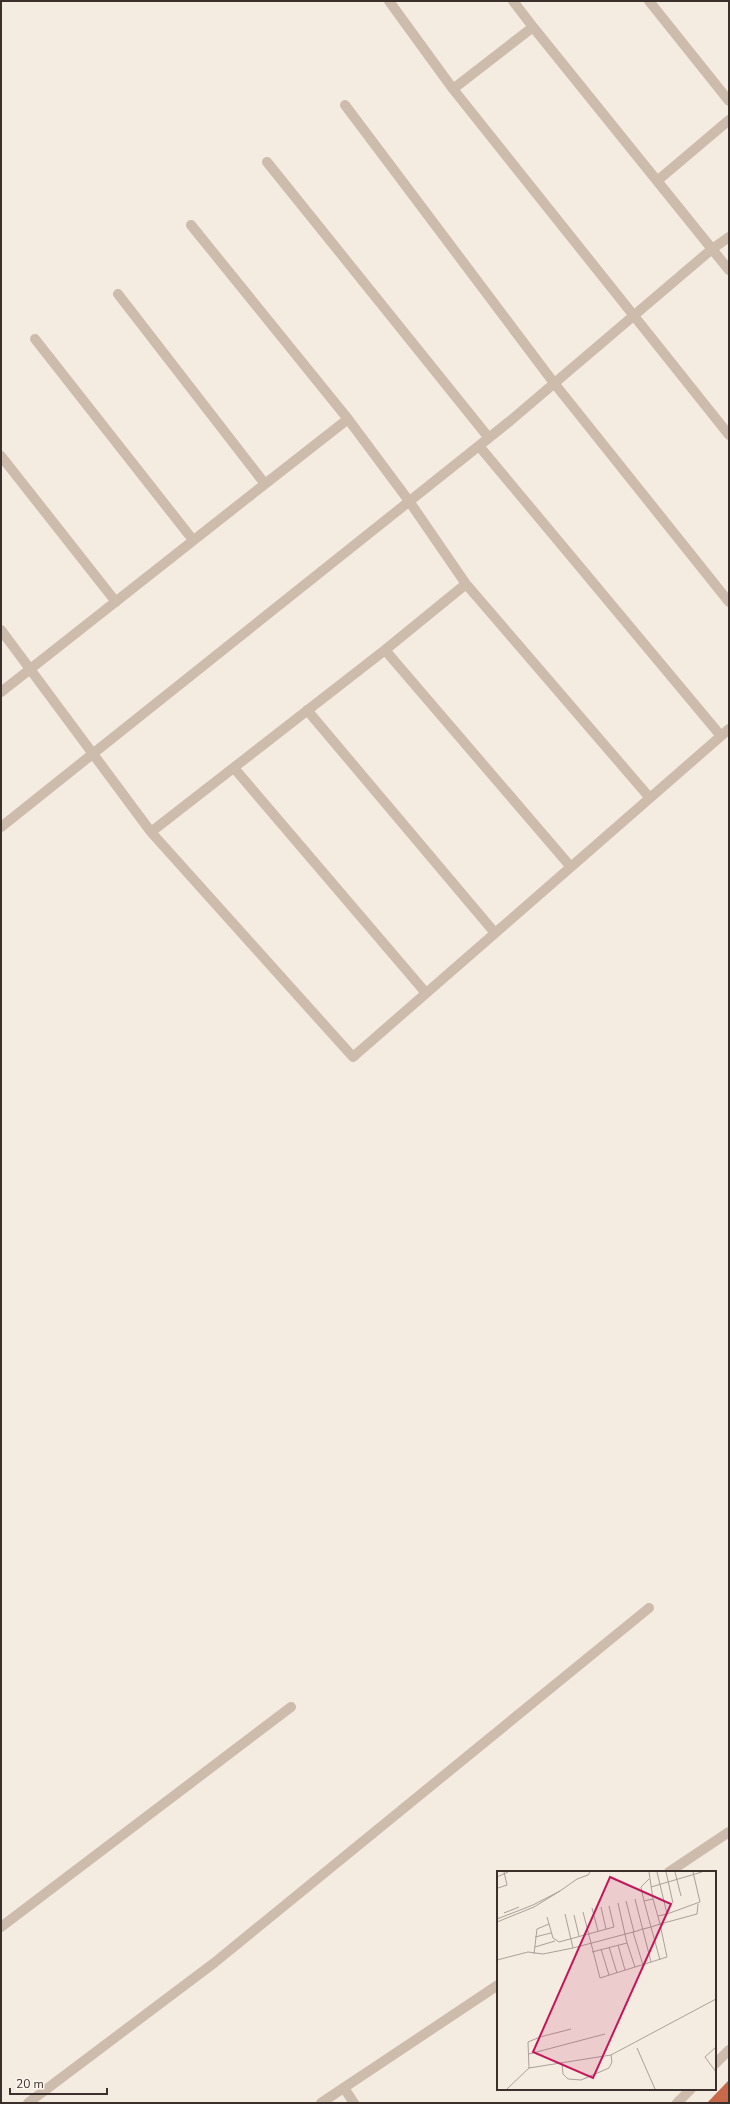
<svg xmlns="http://www.w3.org/2000/svg" width="730" height="2104" font-family="'Nunito Sans',sans-serif">
<style>
.building{fill:#c8694b}
.lines{fill:none;stroke-linecap:round;stroke-linejoin:round}
.service{stroke:#cdbbac;stroke-width:10}
.minor{stroke:#cdbbac;stroke-width:10}
.inset-road{fill:none;stroke:#aaa098;stroke-width:1}
.view{fill:#c2185b;fill-opacity:0.15;stroke:#c2185b;stroke-width:2}
.inset-edge{fill:none;stroke:#3b302b;stroke-width:2}
</style>
<rect width="100%" height="100%" fill="#f4ebe1"/>
<path class="building" d="M729,2080V2103H707Z"/>
<g class="lines">
<path class="service" d="M669,1872L729,1832
M1,1927L291,1707
M715,2064L729,2050
M344,2088L354,2103
M28,2103L214,1963L649,1608
M321,2103L498,1985
M677,2103L691,2089"/>
<path class="minor" d="M389,1L453,89
M513,1L533,27
M649,1L729,101
M345,105L554,383L729,602
M267,162L489,438
M657,181L729,120
M191,225L348,419L409,501L466,584
M729,237L712,249L729,270
M35,339L193,540
M479,446L721,736
M1,456L116,602
M265,484L348,419
M1,630L151,832L353,1057L729,729
M385,650L571,867
M1,692L265,484L118,294
M307,710L495,933
M234,768L426,993
M1,827L510,421L564,375L712,249L533,27L453,89L729,435
M151,832L385,650L466,584L650,798"/>
</g>
<g transform="translate(497 1871)">
<rect width="219" height="219" fill="#f4ebe1"/>
<path class="inset-road" d="M152,1L156,28M160,1L170,43L161,45M169,1L176,32M178,1L184,25M0,6L11,1M154,16L205,1M1,17L10,14L7,1M63,20L80,8L91,4L93,1M138,28L154,91M129,30L137,61M147,30L144,16L152,8M121,32L130,72M104,36L109,58M95,37L101,60M86,41L103,107L170,86L163,53L200,43L201,33M7,42L22,36M68,43L76,77M170,43L203,31L196,1M77,44L82,65M50,46L56,67L62,71L117,56L112,35M0,48L36,34L63,20L37,36L0,51M136,61L146,94M38,66L54,62M121,74L128,99M38,76L58,70M112,76L120,102M104,78L112,104M95,81L130,72L138,96M37,83L40,58L52,53M0,89L31,81L46,83L76,77L140,60L145,58H146L154,56L163,53L156,28L147,30L154,56L163,89M219,176L208,186L219,201M140,177L158,218M32,183L108,163M65,192L66,203L71,208L84,209L112,197L115,191L114,184M32,197L31,171L43,166L74,158M10,218L32,197L114,184L219,128"/>
<path class="view" d="M113,6L174,33L96,207L36,181Z"/>
<rect width="219" height="219" class="inset-edge"/>
</g>
<rect width="730" height="2104" fill="none" stroke="#3b302b" stroke-width="4"/>
<path d="M10 2088v6h97v-6" fill="none" stroke="#3b302b" stroke-width="2"/>
<text x="16" y="2088" font-size="12" fill="#3b302b" stroke="#fbf5ee" stroke-width="3" paint-order="stroke">20 m</text>
</svg>
